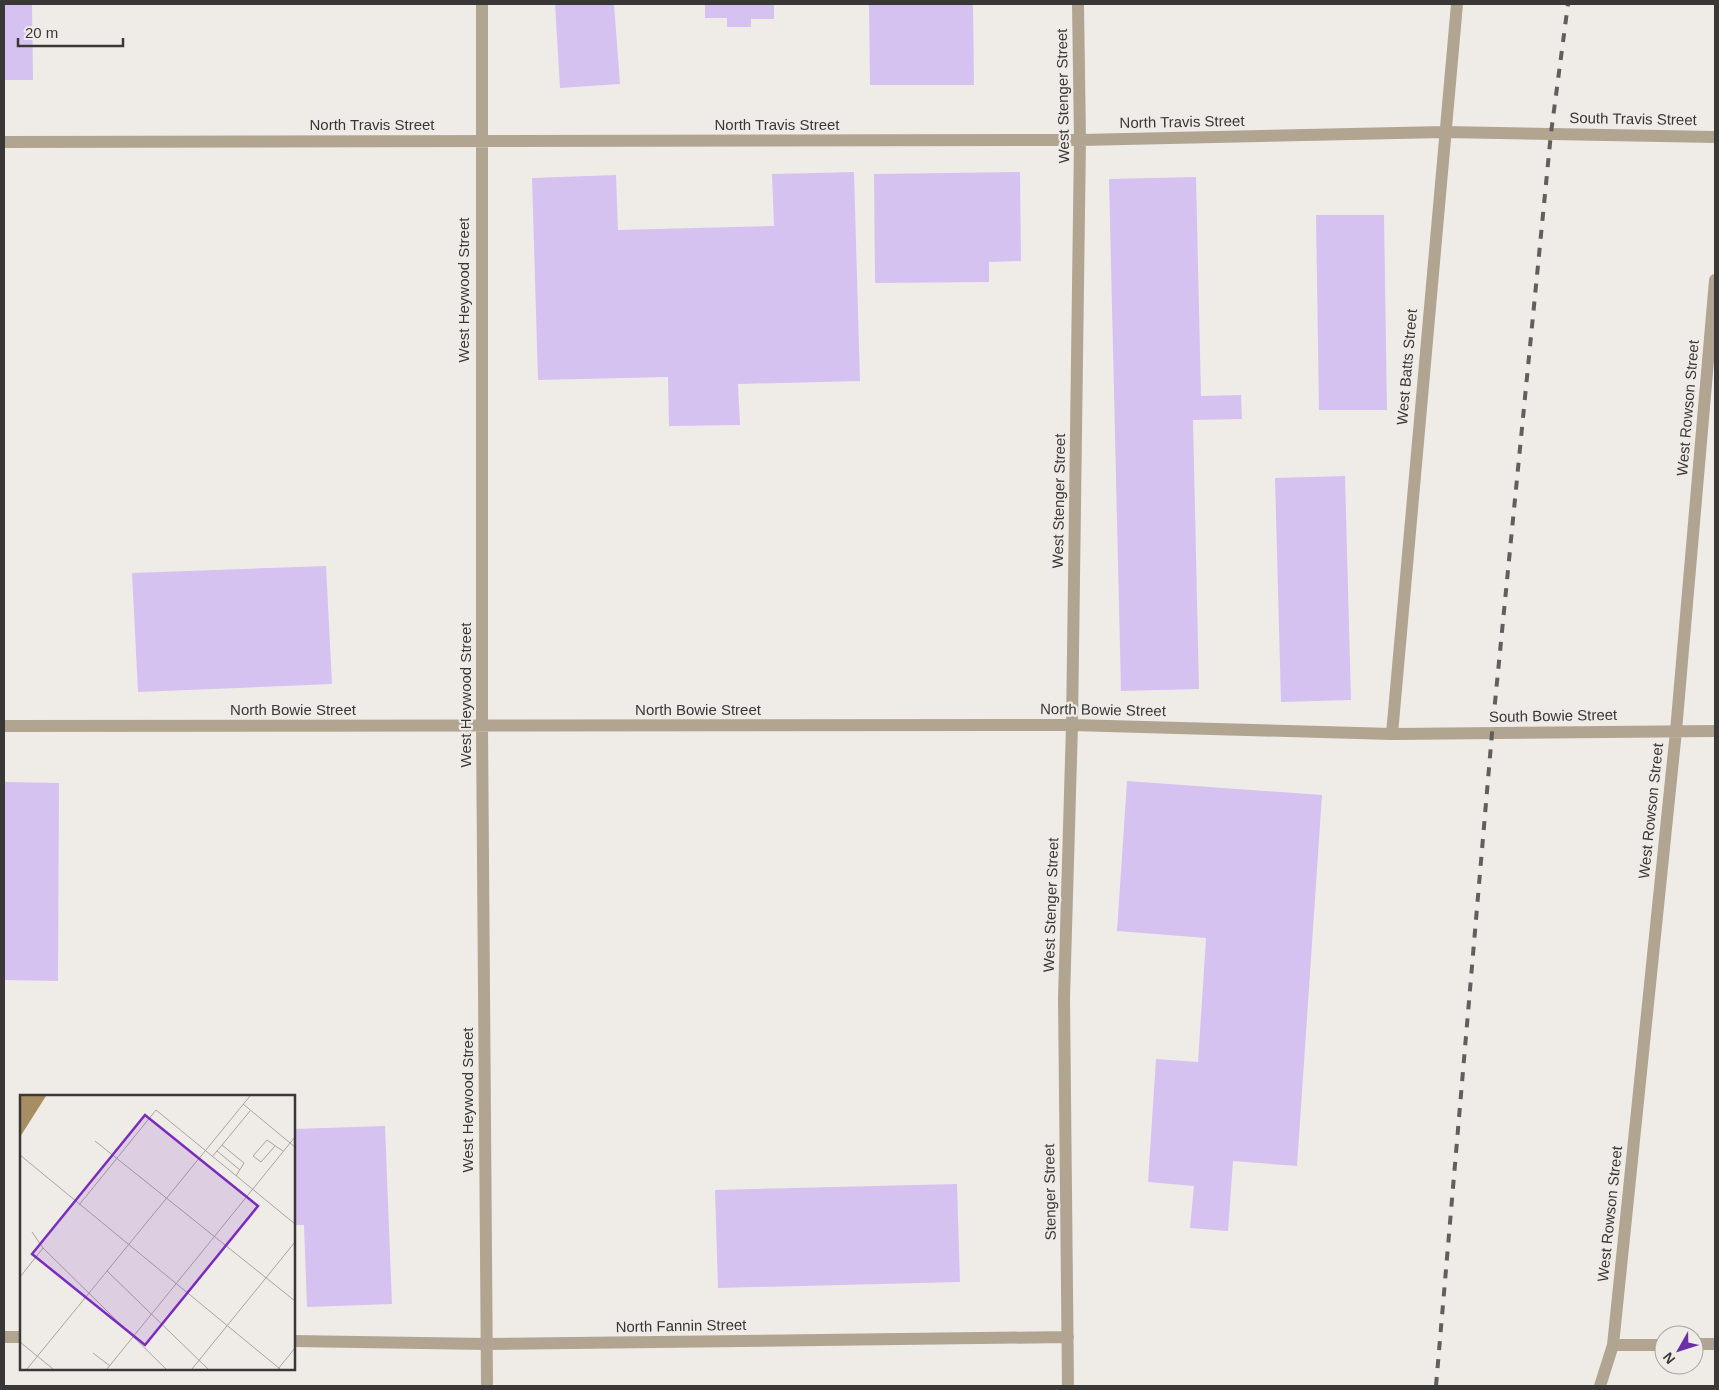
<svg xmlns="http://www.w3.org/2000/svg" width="1719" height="1390" font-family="Arial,sans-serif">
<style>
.building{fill:#d5c2f1}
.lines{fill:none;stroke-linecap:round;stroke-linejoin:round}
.minor{stroke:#b1a592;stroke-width:12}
.rail{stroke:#605f5c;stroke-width:4;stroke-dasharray:9 9;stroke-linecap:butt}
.labels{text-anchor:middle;stroke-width:4.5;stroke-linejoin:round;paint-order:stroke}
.street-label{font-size:15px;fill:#393836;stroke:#efece8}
.inset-road{fill:none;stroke:#a6a4a1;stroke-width:1}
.view{fill:#7b2cbf;fill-opacity:0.15;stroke:#7b2cbf;stroke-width:2.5}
.inset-edge{fill:none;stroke:#393836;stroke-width:2.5}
</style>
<rect width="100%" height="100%" fill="#efece8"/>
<path class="building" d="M4,4H32L33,80H4Z
M555,4H614L620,84L560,88Z
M705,4H774V19H751V27H727V18H705Z
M869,4H973L974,85H870Z
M854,172L860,381L738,384L740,425L669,426L668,377L538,380L532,178L616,175L618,230L774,226L772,174Z
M1020,172L1021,261L989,262V282L875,283L874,174Z
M1196,177L1201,396L1241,395L1242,419L1193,420L1199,689L1121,691L1109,179Z
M1316,215H1384L1387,410H1319Z
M1345,476L1351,700L1281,702L1275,478Z
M326,566L332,684L138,692L132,573Z
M1127,781L1322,795L1297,1166L1233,1161L1228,1231L1190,1228L1194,1186L1148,1182L1156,1059L1198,1062L1206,938L1117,931Z
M4,782L59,783L58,981L4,980Z
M385,1126L392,1304L307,1307L304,1225H294V1129Z
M957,1184L960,1282L718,1288L715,1190Z"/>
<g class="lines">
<path class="minor" d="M482,4V727L487,1386
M4,142L1080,140L1444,132L1715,137
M4,726L1072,725L1392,734L1715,731
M1392,734L1457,4
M4,1337H21
M294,1341L486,1344L1068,1337
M1694,1344H1715
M1613,1345L1676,731L1715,280
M1068,1386L1064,998L1072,725L1080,140L1078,4
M1600,1386L1613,1345H1664"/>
<path class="rail" d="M1436,1386L1492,733L1551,133L1568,4"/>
</g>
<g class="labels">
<g class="street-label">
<text transform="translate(1063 96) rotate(-91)" y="5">West Stenger Street</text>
<text transform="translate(1633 119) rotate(1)" y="5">South Travis Street</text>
<text transform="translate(1182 122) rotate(-1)" y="5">North Travis Street</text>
<text x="372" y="130">North Travis Street</text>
<text x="777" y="130">North Travis Street</text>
<text transform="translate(464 290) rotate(-90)" y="5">West Heywood Street</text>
<text transform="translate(1407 367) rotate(-85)" y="5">West Batts Street</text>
<text transform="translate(1688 408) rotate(-85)" y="5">West Rowson Street</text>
<text transform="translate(1059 501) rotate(-89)" y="5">West Stenger Street</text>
<text transform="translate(466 695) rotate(-90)" y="5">West Heywood Street</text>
<text x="293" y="715">North Bowie Street</text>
<text x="698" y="715">North Bowie Street</text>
<text transform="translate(1103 710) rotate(1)" y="5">North Bowie Street</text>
<text transform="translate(1553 716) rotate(-1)" y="5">South Bowie Street</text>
<text transform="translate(1651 811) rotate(-84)" y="5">West Rowson Street</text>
<text transform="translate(1051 905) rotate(-88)" y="5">West Stenger Street</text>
<text transform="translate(468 1100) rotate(-90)" y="5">West Heywood Street</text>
<text transform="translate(1050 1192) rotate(-91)" y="5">Stenger Street</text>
<text transform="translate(1610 1214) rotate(-84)" y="5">West Rowson Street</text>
<text transform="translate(681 1326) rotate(-1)" y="5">North Fannin Street</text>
</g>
</g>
<g transform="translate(20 1095)">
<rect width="275" height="275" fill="#efece8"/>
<path d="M0,1H26L0,42Z" fill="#a88d62"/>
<path class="inset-road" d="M223,9L275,52M75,46L275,206M202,50L230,16M255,51L241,67L233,61L247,45L257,52L263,56M197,56L220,75M0,60L260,274M192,62L202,50L224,68L216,81M59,110L136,15L275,129M23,153L146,274M87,176L188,274M0,182L23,153L12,137M0,247L33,274M73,258L90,271M7,274L230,1M87,274L275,42M172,274L275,147M258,274L275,253"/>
<path class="view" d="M125,20L238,111L125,250L12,159Z"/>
<rect width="275" height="275" class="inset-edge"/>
</g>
<rect width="1719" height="1390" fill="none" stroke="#393836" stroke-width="10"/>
<g transform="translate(1679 1350) rotate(231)"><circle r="24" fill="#efece8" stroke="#a6a4a1"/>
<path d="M0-4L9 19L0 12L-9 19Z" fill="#6d2fa5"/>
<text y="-8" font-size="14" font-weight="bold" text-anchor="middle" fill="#393836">N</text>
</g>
<path d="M18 38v8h105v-8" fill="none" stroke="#393836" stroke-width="2.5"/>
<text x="25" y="38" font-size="15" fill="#393836" stroke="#efece8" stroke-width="4" paint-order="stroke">20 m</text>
</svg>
